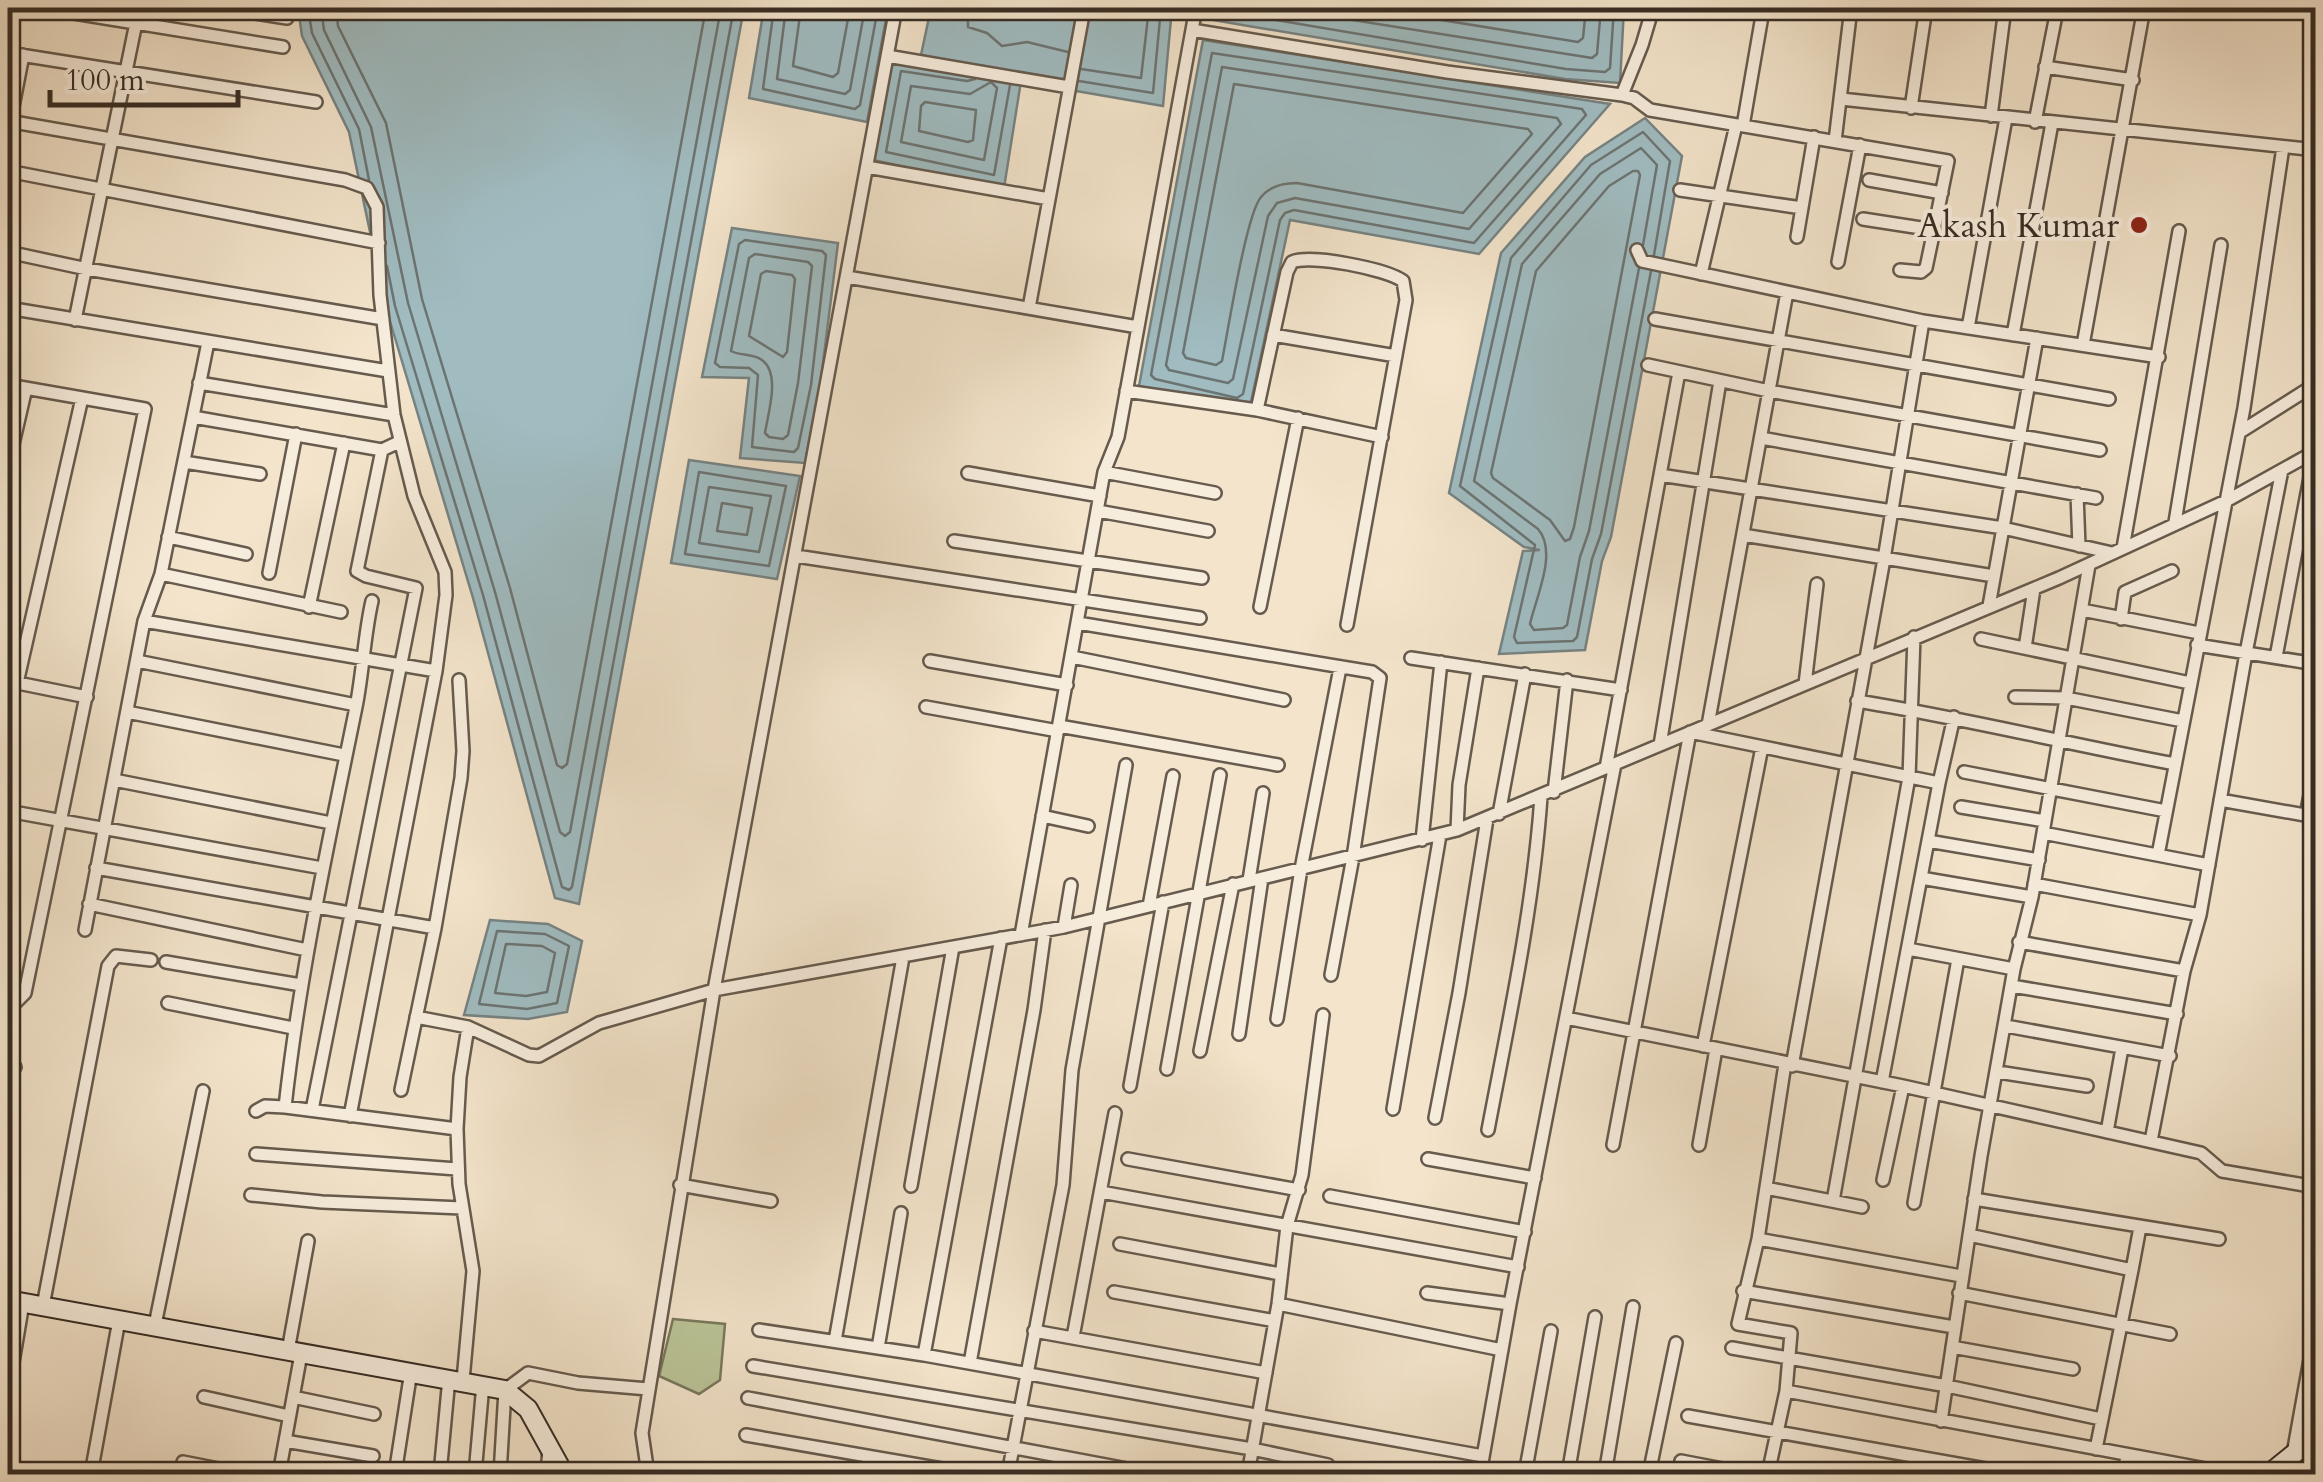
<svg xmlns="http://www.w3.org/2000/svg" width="2323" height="1482" font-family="Cardo,serif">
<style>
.green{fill:#bac497;stroke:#78785e;stroke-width:2.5}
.water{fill:#a0bcc1;stroke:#768383;stroke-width:2.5}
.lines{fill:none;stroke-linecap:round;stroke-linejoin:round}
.shore{stroke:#6c7473;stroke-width:2.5}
.street-casing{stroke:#665b4e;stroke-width:16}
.secondary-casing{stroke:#372d25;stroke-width:22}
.street{stroke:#f7eddd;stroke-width:11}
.secondary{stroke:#f7eddd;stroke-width:18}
.poi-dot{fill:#8f2418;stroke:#f7eddd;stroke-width:4}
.labels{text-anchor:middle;stroke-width:8;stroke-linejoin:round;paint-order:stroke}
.poi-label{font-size:35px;fill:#372d25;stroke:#f7eddd;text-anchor:end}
</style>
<rect width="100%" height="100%" fill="#f3e4cb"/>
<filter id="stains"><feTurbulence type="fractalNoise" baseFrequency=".002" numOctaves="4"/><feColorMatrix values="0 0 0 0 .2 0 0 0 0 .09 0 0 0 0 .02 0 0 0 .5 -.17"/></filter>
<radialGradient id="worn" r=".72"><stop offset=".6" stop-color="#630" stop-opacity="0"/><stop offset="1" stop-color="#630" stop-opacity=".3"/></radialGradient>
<path class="green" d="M673,1319L725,1324L720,1380L699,1394L659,1376Z"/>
<path class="water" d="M298,8H744L579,904L555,898L473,598L386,308L349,132L302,36Z
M764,8H888L867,122L749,98Z
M931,8H1172L1163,106L1053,87L921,55Z
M1210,8H1624L1620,83L1565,79L1207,19Z
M1203,40L1610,104L1479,254L1290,220L1249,411L1139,386Z
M892,58L1021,81L1004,188L873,160Z
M1645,118L1682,156L1611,537L1602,561L1585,650L1499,654L1523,551L1540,550L1524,547L1449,493L1501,253L1585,157Z
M732,228L838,243L820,387L805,463L740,458L749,378L702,377Z
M689,460L800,476L777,579L671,563Z
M490,920L548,924L582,941L567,1012L528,1019L464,1015Z"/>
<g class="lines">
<path class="shore" d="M308,8L312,33L359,129L369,180
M321,8L324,30L371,127L408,303L495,592L560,832L565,836L570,832L721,8
M336,8L338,26L386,123L422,299L510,588L557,765L562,768L567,764L706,8
M774,8L763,89L855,109L860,105L878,8
M786,8L777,79L845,94L850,90L865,8
M801,8L793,66L833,77L838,73L850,8
M968,8V27L987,33L1002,46L1027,42L1068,52
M1219,8L1223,11L1566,69L1605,72L1610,68L1614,8
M1277,8L1592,58L1597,54L1601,8
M1367,8L1578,42L1583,38L1586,8
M1212,53L1582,109L1586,115L1474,243L1294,210L1285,213L1280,220L1243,394L1237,398L1155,379L1151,375Z
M1222,67L1557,118L1561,124L1469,229L1295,198L1277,203L1268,216L1233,379L1228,383L1169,370L1166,365Z
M1081,69L1141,78L1149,8
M975,79L967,81L901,71L886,152L994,175L1010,85
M1079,81L1153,93L1161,8
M991,82L997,88L984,160L901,142L911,86L970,94Z
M1234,84L1528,129L1532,134L1463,213L1297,183C1283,183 1270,186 1261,197C1246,215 1228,331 1222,361L1216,365L1186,358L1183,353Z
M925,102L976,110L973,140L968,142L919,131L921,106Z
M1633,171H1638L1640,175L1574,527L1570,539L1565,541L1550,520L1493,478L1491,473L1536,271L1609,186Z
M745,240L822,251L826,255L811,385L798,448L794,452L752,447L758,375L749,368L720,367L715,363L739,244Z
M755,254L808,262L812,266L798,383L788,435L783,439L769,437L765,433C768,413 781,374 762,360C752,353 740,356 731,351L749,258Z
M387,266L395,306L483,595L562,887L569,890L572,887L734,8
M1639,268L1589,531L1580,557L1567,625L1563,628L1534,630L1530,624C1536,597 1558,552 1538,529L1474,481L1522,264L1600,174L1641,148L1657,165L1643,245
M766,271L792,275L795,279L787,352L783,357L749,336L761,274Z
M1651,271L1601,534L1592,559L1577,637L1573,641L1517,643L1514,637L1535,545L1460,486L1511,258L1591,165L1643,132L1670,161L1654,255
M699,472L786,486L769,566L685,554Z
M709,487L771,496L759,552L699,543Z
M722,503L752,508L747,535L717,531Z
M497,931L545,934L569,946L557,1003L527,1009L479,1004Z
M506,944L542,946L555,953L547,992L526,996L495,993Z"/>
<defs>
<path id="street" d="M43,8L283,47
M222,8L287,18
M2305,8L2316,9
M1192,30L1447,72L1622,95L1634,98L1650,110L1948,161L1934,230L1863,219
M8,53L316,102
M887,56L1069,87
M2045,67L2133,80
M1622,95L1642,45L1653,8
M1841,99L2316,150
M1911,108L1926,8
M1991,116L2005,8
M8,121L345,180L367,188L377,207L380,295L394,415L414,496L445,572L446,595L436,671L350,1116
M10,122L23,55
M2035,122L2056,15
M1743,126L1762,16
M1835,141L1851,8
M2310,150L2316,114
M867,167L1049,199
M8,171L379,243
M1869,180L1942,193
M1680,190L1802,208
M1797,237L1814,137
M1637,250L1642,261L1923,321L2159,357
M8,252L87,269L383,319
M1838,262L1860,145
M1900,270L1921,272L1926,268L1934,230
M1701,274L1736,125
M847,277L1138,327L1196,8
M8,308L388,371
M1029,308L1084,9
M1655,319L2109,399
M75,320L139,8
M1968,328L2006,118
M1273,335L1396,356
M2013,335L2052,123
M2083,345L2144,8
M1648,365L1769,391L2100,450
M199,383L394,415
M8,385L145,409L25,993L8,1010
M1126,391L1257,410L1382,437
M1257,410L1287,272L1292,262C1311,254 1386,269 1403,281L1406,300L1347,625
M193,417L382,450
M2240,432L2316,384
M1761,438L2096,498
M184,462L260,474
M8,466L26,388
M1104,472L1215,493
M968,473L1100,496
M1660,475L2003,528L2112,553
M2077,494L2079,546
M1098,511L1208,531
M2175,522L2221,245
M1743,535L1994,576
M168,537L246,554
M954,541L1202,578
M2123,548L2179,231
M796,556L1200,618
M269,573L296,434
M161,574L341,612
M1989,606L2037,338
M309,607L344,443
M1260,607L1298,418
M2082,610L2199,633
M2121,619L2125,592L2172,571
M144,621L436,671
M1078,623L1372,672L1380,678L1353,857L1331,975
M1981,639L2190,683
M2197,645L2316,664
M2025,648L2034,589
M1072,657L1284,700
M2276,657L2315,451
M1411,658L1621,690
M137,661L356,705
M930,661L1067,685
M8,681L87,697
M17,683L82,398
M1805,684L1817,584
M2015,697L2066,698L2183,721
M1857,701C1964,718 2068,744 2175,764
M926,707L1058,731
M127,712L344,755
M1708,725L1787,292
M1059,726L1278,765
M1690,732L1939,783L1882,1082
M1660,745L1720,381
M1606,768L1679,372
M1964,772L2166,811
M114,780L331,823
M1939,783L1954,717
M1554,792L1567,680
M2220,800L2316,817
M1961,807L2045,821
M8,811L322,868
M1499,814L1525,674
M1042,816L1088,826
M2306,816L2316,763
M1457,830L1459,785L1478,668
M2043,833L2209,865
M1422,840L1441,662
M1928,841L2039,860
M2158,855L2244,408L2283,147
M96,868L435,928
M1921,878L2032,897
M1249,880L1263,793
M2034,884L2200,915
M89,904L307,950
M1149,906L1173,776
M1064,927L1071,885
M85,930L144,621L161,574L208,342
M1021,935L1104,472L1118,437L1138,327
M2019,942L2184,971
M1908,949L2014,969
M166,962L301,985
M2012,986L2177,1014
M168,1003L293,1028
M416,1017L468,1027L529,1055L539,1056L599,1023L714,990L1064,927L1457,830L2059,578L2228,500L2316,451
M1566,1018L1903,1086L2201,1153L2222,1171L2316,1187
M1277,1019L1301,869L1340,668
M2006,1026L2170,1056
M1239,1034L1262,878
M1703,1046L1762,747
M1200,1051L1233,884
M8,1066L15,1067
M1792,1066L1884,559L1923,321
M1167,1069L1220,775
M1998,1072L2087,1086
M1130,1086L1163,902
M401,1090L435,928L461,778L463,751L459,680
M285,1107C300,971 329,840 356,707C363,672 364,636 372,601
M1393,1109L1440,835
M312,1110L416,588L366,576L357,571L382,450L399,442
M256,1111L265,1106L285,1107L457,1129
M1435,1118L1459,993L1487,819
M1488,1130C1509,1019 1533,910 1541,797
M2107,1132L2122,1048
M2151,1141L2184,971L2200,915L2246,653L2282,470
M1613,1145L1690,732
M1699,1145L1716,1049
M256,1154L457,1169
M1128,1159L1299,1190
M1428,1159L1535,1178
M1883,1180L1903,1086
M680,1185L771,1201
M911,1186L953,947
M1766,1188L1862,1207
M1101,1192L1518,1267
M251,1195L322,1202L462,1208
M1330,1196L1525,1232
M1974,1199L2219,1239
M1833,1201L1909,777L1914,637
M1914,1203L1958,959
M1969,1235L2132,1270L2140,1227
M1758,1239L1961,1276
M1120,1244L1280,1274
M1743,1291L1954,1327
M1114,1292L1275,1321
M1427,1293L1510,1304
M1959,1293L2170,1334
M1278,1304L1502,1350
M43,1306L108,966L116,956L151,960
M155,1325L203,1091
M759,1330L924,1355L1483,1456
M1034,1331L1266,1373
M1073,1337L1115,1113
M835,1341L903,957
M1952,1347L2073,1369
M878,1348L901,1213
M1732,1348L1947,1386L2101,1419
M288,1351L308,1241
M924,1355L1001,938
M970,1363L1034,1010L1045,930
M753,1366L1252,1449L1328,1465
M463,1380L473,1271L459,1184L457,1129L460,1077L468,1027
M1786,1391L2233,1474
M8,1392L23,1303
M204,1397L289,1416
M293,1397L374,1414
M748,1398L1154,1474
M1688,1416L2014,1474
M1941,1421L1981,1156L2014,969L2032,897L2089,565
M746,1435L971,1474
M285,1441L373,1456
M2096,1449L2132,1270
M2293,1454L2316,1326
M1681,1461L1749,1474
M183,1462L244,1474
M91,1474L119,1320
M279,1474L301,1354
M395,1474L411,1371
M440,1474L449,1378
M475,1474L483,1384
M500,1474L505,1390L528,1373L578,1383L648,1389
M547,1474L549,1448
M648,1474L642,1433L714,990L896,8
M1008,1474L1063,1185L1072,1070L1126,765
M1248,1474L1278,1304L1287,1226L1302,1175L1323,1015
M1480,1474L1510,1304L1615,764
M1525,1474L1551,1331
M1568,1474L1595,1317
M1605,1474L1633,1307
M1649,1474L1676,1343
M1768,1474L1786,1391L1791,1333L1738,1324L1758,1239L1785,1064
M1909,1474L1912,1456
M2124,1474L2127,1455"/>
<path id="secondary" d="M8,1300L505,1390L528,1409L564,1474
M2269,1474L2316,1436
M2301,1474L2316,1462"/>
</defs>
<use href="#street" class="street-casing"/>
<use href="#secondary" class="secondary-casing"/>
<use href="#street" class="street"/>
<use href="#secondary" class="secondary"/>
</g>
<circle class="poi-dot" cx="2139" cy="225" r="10"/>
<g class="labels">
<g class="poi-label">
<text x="2119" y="237">Akash Kumar</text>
</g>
</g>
<rect width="2323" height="1482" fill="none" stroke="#f3e4cb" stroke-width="40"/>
<rect x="10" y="10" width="2303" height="1462" fill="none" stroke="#372d25" stroke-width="5"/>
<rect x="20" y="20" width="2283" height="1442" fill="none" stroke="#372d25" stroke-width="2.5"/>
<path d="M50 90v15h188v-15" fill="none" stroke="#372d25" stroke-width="5"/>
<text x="65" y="90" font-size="30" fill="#372d25" stroke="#f7eddd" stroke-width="8" paint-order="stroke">100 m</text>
<rect width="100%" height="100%" filter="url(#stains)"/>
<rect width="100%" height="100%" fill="url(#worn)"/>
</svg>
